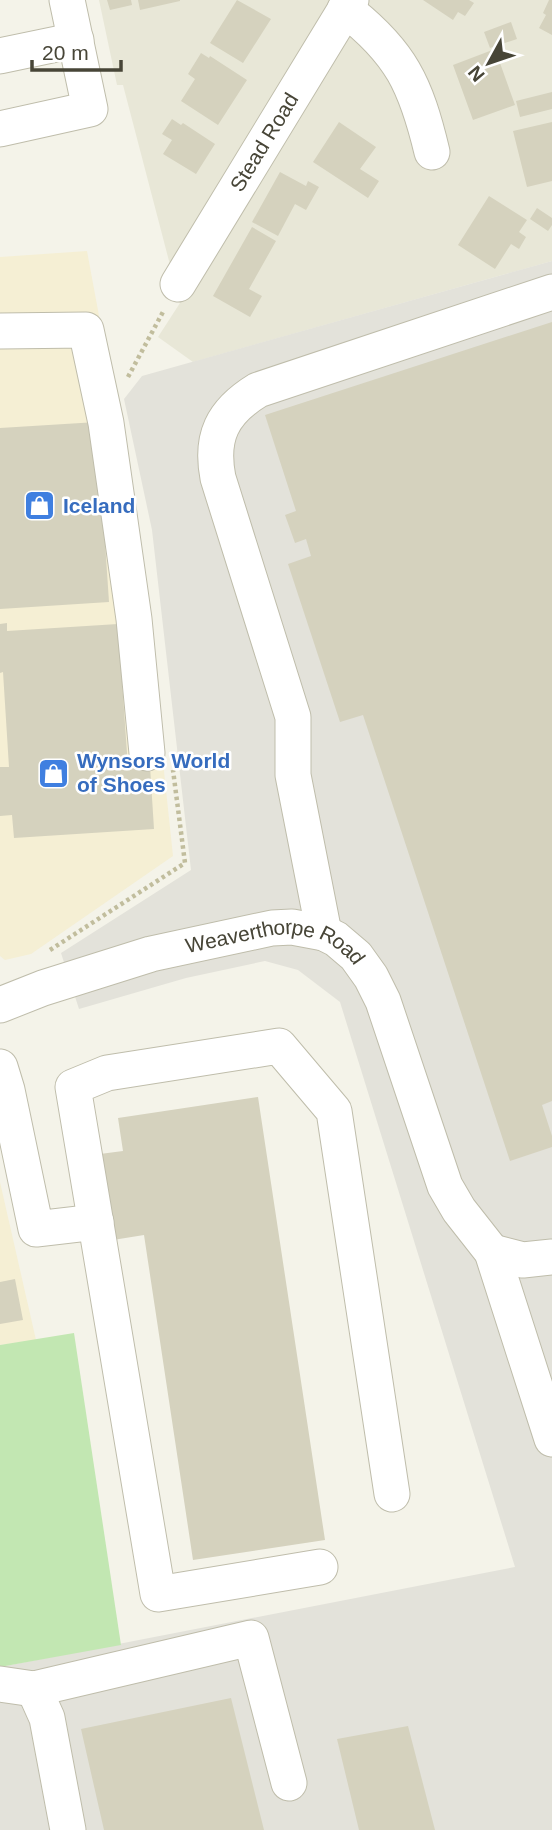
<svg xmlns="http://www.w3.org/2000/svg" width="552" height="1830" font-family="Helvetica,sans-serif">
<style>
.residential{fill:#e8e7d7}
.commercial{fill:#f5efd4}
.industrial{fill:#e3e2da}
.green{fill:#c2e7b2}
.building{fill:#d5d2be}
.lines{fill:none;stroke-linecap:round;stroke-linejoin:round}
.minor-casing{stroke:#bfbdab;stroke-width:37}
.path{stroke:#c1bd9d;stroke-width:4.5;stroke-dasharray:3.5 3.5;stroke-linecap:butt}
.minor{stroke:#fff;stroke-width:35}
.labels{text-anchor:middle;stroke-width:5;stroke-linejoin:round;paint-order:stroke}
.street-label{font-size:21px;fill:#474537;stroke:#fff}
.shop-label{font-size:21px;font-weight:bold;fill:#366cbe;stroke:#fff;text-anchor:start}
</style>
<rect width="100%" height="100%" fill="#f4f3e9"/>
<path class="residential" d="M99,0H552V261L193,362L158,337L180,303L123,85H117Z"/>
<path class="commercial" d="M87,251L138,526L173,856L31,954L5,960L0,956V257Z
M0,1182L36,1340L0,1345Z"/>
<path class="industrial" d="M552,261V1830H0V1667L515,1567L340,1002L298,970L265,961L186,978L79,1009L61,953L191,870L152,530L124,399L142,376Z"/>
<path class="green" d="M74,1333L121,1645L0,1667V1345Z"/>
<path class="building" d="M107,0H131L132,5L110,10Z
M138,0H180V1L140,10Z
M237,0L271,19L243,63L210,43Z
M423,0H469L474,3L465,16L458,12L453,20Z
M549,0H552V35L539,28L546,15L543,13Z
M511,22L517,39L490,48L484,32Z
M495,49L515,105L473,120L453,65Z
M201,53L209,58L210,56L247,80L218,125L181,101L195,79L188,74Z
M552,92V109L520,117L516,101Z
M172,119L181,125L183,123L215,144L196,174L163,154L172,140L162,134Z
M339,122L376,147L360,169L379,181L368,198L313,162Z
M552,122V181L527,187L513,131Z
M280,172L306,186L308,181L319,187L306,210L295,204L278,236L252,222Z
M489,196L527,220L519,232L526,237L519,249L511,244L495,269L458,245Z
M537,208L552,218V225L548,231L530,219Z
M252,227L276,241L249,289L262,296L250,317L213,296Z
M552,322V1101L542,1105L552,1136V1147L510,1161L363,715L340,722L288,564L311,556L306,539L295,543L285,515L296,511L265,415Z
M97,422L109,602L0,609V428Z
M7,623V631L118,624L128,767L150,766L154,829L14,838L12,815L0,816V767H9L3,672L0,673V624Z
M258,1097L325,1540L193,1560L144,1235L113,1240L100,1154L123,1151L118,1118Z
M15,1279L23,1320L0,1324V1282Z
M231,1698L264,1830H104L81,1729Z
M408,1726L435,1830H359L337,1739Z"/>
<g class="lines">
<defs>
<g id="minor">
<path d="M345,9C401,52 416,85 432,152"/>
<path d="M0,56L76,40"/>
<path d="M0,129L90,109L67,0"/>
<path id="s1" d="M178,284L351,0"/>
<path d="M0,331L86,330L106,423L134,619L147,753"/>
<path d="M324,933L293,775V717L218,478C210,437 222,412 258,390L552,292"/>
<path id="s2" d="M0,1005L43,988L151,954L272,928L292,927L324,933L336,939L356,956L371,977L383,1001L445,1186L459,1210L492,1252L552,1439"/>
<path d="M0,1067L7,1090L36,1229L96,1222"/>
<path d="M492,1252L523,1260L552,1257"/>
<path d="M320,1567L158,1594L73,1087L107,1073L279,1046L334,1111L392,1494"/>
<path d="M0,1684L34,1689L251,1638L289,1783"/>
<path d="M34,1689L47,1718L68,1830"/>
</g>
</defs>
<use href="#minor" class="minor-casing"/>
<path class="path" d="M128,377L164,310
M50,950L185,863L173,770"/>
<use href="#minor" class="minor"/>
</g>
<defs>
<symbol id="shop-square" viewBox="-11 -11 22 22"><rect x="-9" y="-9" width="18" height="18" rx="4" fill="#3f7fe0" stroke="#fff"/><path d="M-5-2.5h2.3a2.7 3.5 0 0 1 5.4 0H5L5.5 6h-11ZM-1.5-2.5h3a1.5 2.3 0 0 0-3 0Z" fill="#fff"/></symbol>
</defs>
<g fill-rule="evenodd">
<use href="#shop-square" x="22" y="488" width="35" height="35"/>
<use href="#shop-square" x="36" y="756" width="35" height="35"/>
</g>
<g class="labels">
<g class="street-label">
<text dy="7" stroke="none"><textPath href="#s1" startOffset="166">Stead Road</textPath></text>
<text dy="7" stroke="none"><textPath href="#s2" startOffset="289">Weaverthorpe Road</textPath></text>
</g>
<g class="shop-label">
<text x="63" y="513">Iceland</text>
<text x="77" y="768">Wynsors World<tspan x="77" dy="24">of Shoes</tspan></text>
</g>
</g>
<g transform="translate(489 63) rotate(230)" stroke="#ffffff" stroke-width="5" paint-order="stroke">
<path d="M0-5L12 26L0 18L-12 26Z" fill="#474537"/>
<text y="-10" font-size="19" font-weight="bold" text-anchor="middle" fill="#474537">N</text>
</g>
<path d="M32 60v10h89v-10" fill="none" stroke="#474537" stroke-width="3.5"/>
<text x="42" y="60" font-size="21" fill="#474537" stroke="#ffffff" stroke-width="5" paint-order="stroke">20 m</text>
</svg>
